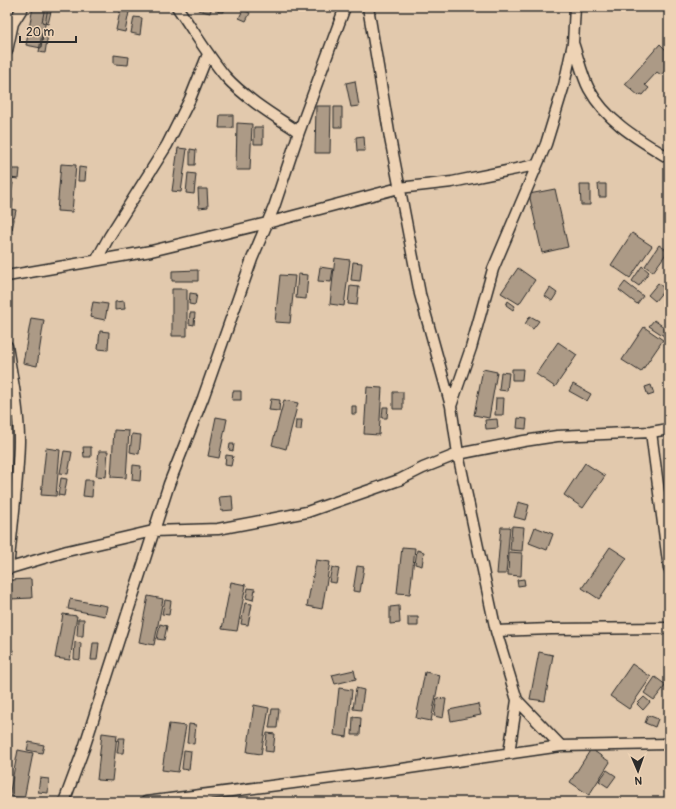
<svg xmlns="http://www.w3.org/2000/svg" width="676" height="809" font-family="Pangolin,sans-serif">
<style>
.building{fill:#ac9a86;stroke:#2b2b2b}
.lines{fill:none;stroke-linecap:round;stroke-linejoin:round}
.lane-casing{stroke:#2b2b2b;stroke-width:13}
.lane{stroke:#eed3b5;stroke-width:10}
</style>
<rect width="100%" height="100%" fill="#e2c9ad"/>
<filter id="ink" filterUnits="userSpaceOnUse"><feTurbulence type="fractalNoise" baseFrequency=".025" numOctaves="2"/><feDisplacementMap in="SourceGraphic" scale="8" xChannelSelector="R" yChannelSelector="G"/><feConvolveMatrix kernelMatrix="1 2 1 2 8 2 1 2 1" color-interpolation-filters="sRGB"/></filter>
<g filter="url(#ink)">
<path class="building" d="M33,7H48L41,48L26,45Z
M45,7H52L48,24L42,22Z
M121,7H130L125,32L116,30Z
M199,7H212L210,13L198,10Z
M218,7H224V12H218Z
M243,10L250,13L246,21L239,18Z
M134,17L142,18L140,35L131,33Z
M42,33L48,34L45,53L39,52Z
M660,44L669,53V66L661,75L657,72L645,85L649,88L643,95L641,94L639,96L625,84Z
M114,55L129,57L128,65L114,64Z
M355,81L359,106L351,107L346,83Z
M316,106H331L330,153H315Z
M334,107H342V127H334Z
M220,115H233V128H219Z
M237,123L252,124L250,170H236Z
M254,127H263V144H254Z
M364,136L365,151H357L356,137Z
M178,148L187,149L181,192L172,191Z
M190,149L196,150L195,165H190Z
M61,164L76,165L72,212L57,211Z
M79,167L86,168L85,181H78Z
M9,169H20L19,179L9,178Z
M188,173L196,174L194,194L186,193Z
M7,182L13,183L10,199H13L12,209L16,210L12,230L7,229Z
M598,184H606V197H599Z
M580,185H590V205H581Z
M198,189H207L208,207L199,208Z
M555,189L568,247L542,253L529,194Z
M632,233L652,246L630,278L611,265Z
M659,245L668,251L653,272L645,266Z
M335,258L350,260L344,306L330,304Z
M353,262L362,263L360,281L351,280Z
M642,266L649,272L639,286L632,281Z
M320,267L333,269L331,282L318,281Z
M518,268L535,280L519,304L501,293Z
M198,270V281H172V271Z
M298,274L308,275L306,299L296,298Z
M280,275L295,276L290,323L275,322Z
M625,282L643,296L637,304L619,290Z
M658,283L665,289L655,301L648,295Z
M350,286L359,287L357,305L348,304Z
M550,288L557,293L552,301L545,296Z
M172,289H187V336H172Z
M190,293L197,294L195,305L189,304Z
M124,301L125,309L115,310V302Z
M508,301L515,306L513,310L506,305Z
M93,302L108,304L105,320L90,317Z
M190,313H195L194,325L189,324Z
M530,316L539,321L533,329L525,324Z
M31,318L44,320L37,366L23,363Z
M654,320L668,330L664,336L649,326Z
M644,327L663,340L641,372L622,360Z
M100,331L109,332L108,350L98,349Z
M558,342L577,355L555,387L536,374Z
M483,369L497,372L489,418L474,415Z
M512,369H523L522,380H512Z
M501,372L509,373L507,391L499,390Z
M573,384L591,394L587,401L569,391Z
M651,385L654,394L648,396L645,387Z
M367,387L382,388L379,435L364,434Z
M233,391H241V400H232Z
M393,392H403V409H393Z
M496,398H504L503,415H495Z
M271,399L280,400L279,411L269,410Z
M284,400L298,403L286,449L272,445Z
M352,406H356V414H352Z
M383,407H388L387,418H382Z
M216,417L227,419L219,458L208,456Z
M518,418L527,419L526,429L517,428Z
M497,419L498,428L486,429L485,420Z
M296,420H302L301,430H295Z
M114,430L129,431L126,478L111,477Z
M132,434L141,435L139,454L130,452Z
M230,444H234L233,451L229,450Z
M83,447H91V457H84Z
M46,448L60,450L56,496L41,495Z
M64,451L72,452L68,474L60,473Z
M99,451H108L106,477L96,476Z
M226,455L233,456L231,466L225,465Z
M585,463L605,476L583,508L564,495Z
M133,465L141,466L140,481L132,480Z
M61,478L67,479L64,496L58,495Z
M85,480H93L92,497L83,496Z
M232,496L233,510L221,511L219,497Z
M518,502L529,505L525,520L514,517Z
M512,526L524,527L522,551L510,550Z
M501,527H510L506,574H497Z
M535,527L553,534L547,550L529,543Z
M402,547L415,548L410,594L397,593Z
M610,547L627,558L599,599L582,588Z
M417,550L424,552L422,566L415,564Z
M509,552L522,553L521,576L508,575Z
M316,560L330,562L322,609L307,606Z
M357,566L364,567L360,592L353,591Z
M332,567L339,569L336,583L329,582Z
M31,579L32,598L10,599V580Z
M524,579L525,585L518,586L517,580Z
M231,582L246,585L237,631L222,629Z
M248,588L255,589L253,600L246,598Z
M148,596L163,599L154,645L139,642Z
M70,599L107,606L105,616L68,609Z
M165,600L171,601L169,615L162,614Z
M245,603L252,604L248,625L241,624Z
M399,606L400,623L390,624V607Z
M63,614L77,616L70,660L55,658Z
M408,617H418V626H408Z
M78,619H84L83,636H77Z
M160,624L167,626L164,640L157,639Z
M75,642L81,643L80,660L74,659Z
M93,643H99L97,660H91Z
M7,649L13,650L10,671H7Z
M539,652L553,655L545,701L530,699Z
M632,664L651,677L629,709L610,696Z
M354,670L356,679L335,684L332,675Z
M425,672L440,675L431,721L416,718Z
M655,677L666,685L654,700L644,693Z
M339,688L352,690L347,737L334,735Z
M356,688L364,690L361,710L353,709Z
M644,697L650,702L643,710L637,704Z
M437,698L446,699L443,718L434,716Z
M478,704L481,715L451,721L449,710Z
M254,705L269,708L261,754L247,752Z
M272,709H279L277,728H269Z
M648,715L658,719L655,727L645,723Z
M353,717L361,718L360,735H352Z
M169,724L186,726L178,772L162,770Z
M189,724L196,725L194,744L187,743Z
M102,733L117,735L112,781L97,780Z
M267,733L275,734L273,752L265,751Z
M119,738H125L123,753H117Z
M29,742L44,745L42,753L27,750Z
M591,749L610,762L589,795L570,782Z
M18,750L33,753L24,799L9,796Z
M184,750L191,751L189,770L182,769Z
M607,770L616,776L608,787L599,781Z
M40,778L49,779L48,793L38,792Z"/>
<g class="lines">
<defs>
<path id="lane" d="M177,7C193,30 207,54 225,76C246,99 273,115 299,132
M368,7L390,138L420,294L451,406L458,454L496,631L517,700L561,746
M7,13L13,23
M573,43C578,57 582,76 589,89C607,122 638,139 669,158
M7,51L13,23L23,7
M97,259L109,237L167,145L190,99L208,54
M7,276L151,251L267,223L399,188L452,182L536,165
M7,346C12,378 19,409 19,441C18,484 12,526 8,569
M451,406L471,348L493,269L546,144L554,118L564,85L573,43L575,7
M651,432L669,569
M7,569L67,551L153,531L218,529L307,512L399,480L423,468L458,454L524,441L557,436L651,432L669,429
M496,631L551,629L669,628
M509,753L517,700
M64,802L84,748L169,484L203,398L252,259L274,207L299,132L345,7
M146,802L402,769L561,746L669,744"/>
</defs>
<use href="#lane" class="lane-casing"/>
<use href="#lane" class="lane"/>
</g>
</g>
<rect width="676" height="809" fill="none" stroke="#eed3b5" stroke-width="24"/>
<rect x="12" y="12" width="652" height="785" fill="none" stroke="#2b2b2b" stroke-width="1.5" filter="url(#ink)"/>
<g transform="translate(638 771) rotate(178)" stroke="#eed3b5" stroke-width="3" paint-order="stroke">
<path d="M0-3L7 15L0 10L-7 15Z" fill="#2b2b2b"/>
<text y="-6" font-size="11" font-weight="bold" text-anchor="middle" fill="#2b2b2b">N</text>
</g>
<path d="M20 36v6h56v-6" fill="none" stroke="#2b2b2b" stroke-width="2"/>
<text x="26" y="36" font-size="12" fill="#2b2b2b" stroke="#eed3b5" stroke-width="3" paint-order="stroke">20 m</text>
</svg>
